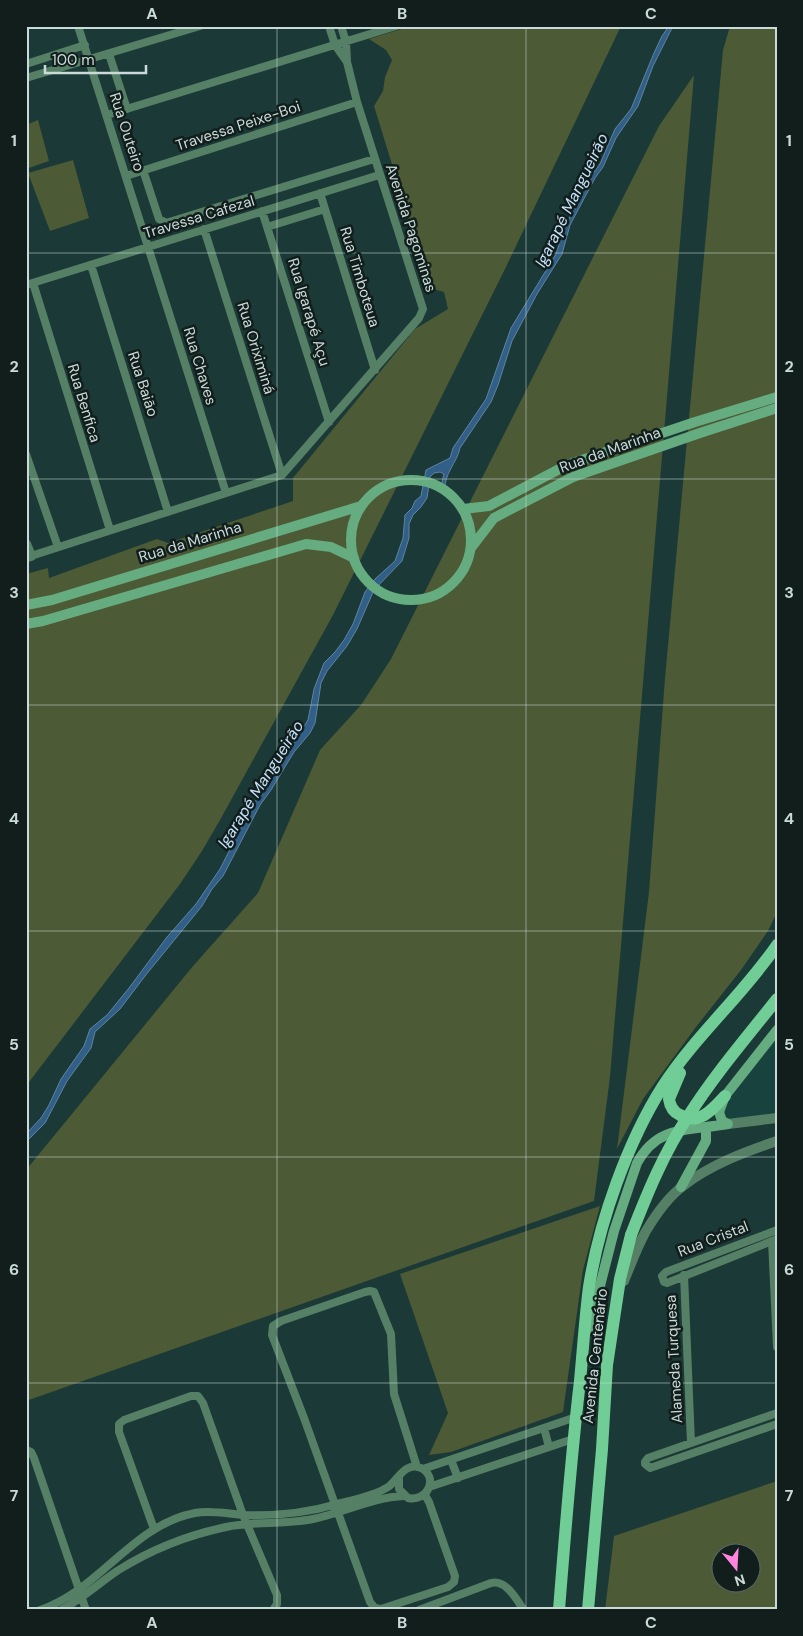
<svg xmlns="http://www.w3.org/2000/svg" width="803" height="1636" font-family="'DM Sans',sans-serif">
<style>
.built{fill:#18423d}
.green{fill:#4c5a35;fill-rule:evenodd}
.water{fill:#315f87;stroke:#5f849f}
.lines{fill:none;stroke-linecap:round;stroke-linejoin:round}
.minor{stroke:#568065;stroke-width:8}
.tertiary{stroke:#568065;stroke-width:10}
.secondary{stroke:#65ac80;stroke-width:10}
.primary{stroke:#70cd95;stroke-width:12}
.primary-bridge{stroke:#70cd95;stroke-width:12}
.grid{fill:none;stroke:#cadad8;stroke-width:1;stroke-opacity:0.55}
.labels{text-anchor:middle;stroke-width:5;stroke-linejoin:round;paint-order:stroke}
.street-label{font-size:15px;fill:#cadad8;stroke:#111e1c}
.water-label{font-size:16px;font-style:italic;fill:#c6e1fa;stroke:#111e1c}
.neatline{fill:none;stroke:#cadad8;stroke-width:2}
.grid-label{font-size:16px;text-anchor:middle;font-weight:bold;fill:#cadad8}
</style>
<rect width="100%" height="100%" fill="#1b3936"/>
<path class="built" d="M777,1026V1121L724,1119L723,1102Z"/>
<path class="green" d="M411,26H621L505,269L333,615L220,820L202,851L180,884L26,1086V574L48,568L49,578L157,539L168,543L293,501V478L415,329L448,309L444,292L430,288L374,106L383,91L385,77L392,60L386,50L369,39Z
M730,26H777V912L768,931L741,970L696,1027L643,1099L617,1149L649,892L665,678L723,50Z
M694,75L610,1077L594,1201L26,1401V1170L193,966L258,893L320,750L361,705L391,659L659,126Z
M38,120L49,161L26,169V125Z
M73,160L89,218L50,231L28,173Z
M600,1206L583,1270L563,1412L451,1452L429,1455L448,1413L400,1274Z
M777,1481V1610H605L614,1536ZM720,1554H750V1584H720Z"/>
<path class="water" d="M669,26H673L653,66L638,106L616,138L603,167L595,178L570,225L562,254L537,294L512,341L498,385L491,402L460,448C457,463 444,473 445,490L442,482L444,474L440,472L434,473L430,477L427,498L421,507L413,515L409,524V538L402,561L374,590L357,629L347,646L327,671L321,683L315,723L310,733L294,752L271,790L260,805L223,876L212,889L202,906L145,976L120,1009L95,1032L91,1048L67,1081L45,1123L26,1142V1134L41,1118L49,1105L61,1079L84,1046L90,1029L107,1015L129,988L167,937L196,904L220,869L252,806L273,776L308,720L314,689L324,663L335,652L344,640L353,624L365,592L375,579L395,561L403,538L405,515L412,508L415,501L421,496L426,470L450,458L453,448L486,399L511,328L556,254L565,226L579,200L585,184L600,164L615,129L631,109L654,53L662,36Z"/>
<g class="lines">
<path class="minor" d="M78,26L226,493
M329,26L335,45L347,62
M109,54L127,109
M26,64L85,45
M26,78L200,26
M107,115L396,26
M143,170L159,219L166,223L374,159
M126,176L357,102
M320,193L375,370
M262,211L329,422
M267,227L325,209
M204,229L282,475
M91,265L168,512
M33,283L110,530
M26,285L379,175
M26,454L58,547
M282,475L419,318L423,309L357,102L347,62L346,42L341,26
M31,556L282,475
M777,1230L666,1272L662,1276L664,1282L667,1283L777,1239
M772,1241L777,1347
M684,1275L691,1443
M777,1413L648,1458L645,1462V1464L650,1468L777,1424
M544,1428L549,1447
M26,1450L31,1452L34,1458L86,1610
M451,1460L458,1478
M417,1467L394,1394L391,1334L374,1292L370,1291L365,1292L281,1321L273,1326L272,1335L304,1418L370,1602L375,1608L381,1609L448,1587L454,1582L455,1576L429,1502L425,1495
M423,1469L576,1417
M429,1487L573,1439
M154,1529L119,1432V1424L124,1420L191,1396H198L203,1403L243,1515L277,1595V1604L273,1610
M40,1610C100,1590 132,1525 195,1513C211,1510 228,1514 244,1515C276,1516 307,1513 337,1504C353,1500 374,1496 388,1487C398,1480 405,1461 421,1468C439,1477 428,1502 408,1498L399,1489V1477
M61,1610C82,1599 98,1584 117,1571C150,1550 188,1535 226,1527C254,1521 284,1525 313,1519C343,1513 373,1497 404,1496
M419,1610L491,1583C506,1579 516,1599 524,1610"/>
<path class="tertiary" d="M26,544L31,556L26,557
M728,1124L777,1118
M624,1281C631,1264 637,1247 646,1231C655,1216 668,1197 683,1186C710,1165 744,1152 777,1141"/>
<path class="secondary" d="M351 540a60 60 0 1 1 120 0a60 60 0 1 1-120 0Z
M463,509L489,506L567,465L695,422L777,397
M471,548L494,518L573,477L700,433L777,408
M26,605L52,600L361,506
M26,624L43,621L306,544L331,547L354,558
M728,1124L722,1121L719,1112L725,1096L777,1030
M681,1187L706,1141V1127
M589,1329L614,1231L637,1163C658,1124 690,1131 728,1124"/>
<path class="primary" d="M680,1073L669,1099C670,1106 673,1112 680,1115C699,1126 713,1109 725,1096
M559,1610C565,1533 571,1457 580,1381C583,1349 585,1318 589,1287C599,1222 628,1141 663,1086C696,1035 743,995 777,945
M588,1610L602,1449L607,1365L620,1279L631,1235"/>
<path class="primary-bridge" d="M631,1235C647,1194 664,1152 689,1115C715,1074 747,1037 777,999"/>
</g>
<path class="grid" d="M277,26V1610M526,26V1610M26,253H777M26,479H777M26,705H777M26,931H777M26,1157H777M26,1383H777"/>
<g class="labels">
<g class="street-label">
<text transform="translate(238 126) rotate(-18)" y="5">Travessa Peixe-Boi</text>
<text transform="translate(127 132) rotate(72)" y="5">Rua Outeiro</text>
<text transform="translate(199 217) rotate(-17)" y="5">Travessa Cafezal</text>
<text transform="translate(411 228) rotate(72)" y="5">Avenida Pagominas</text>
<text transform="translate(360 277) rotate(73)" y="5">Rua Timboteua</text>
<text transform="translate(309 312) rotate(73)" y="5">Rua Igarapé Açu</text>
<text transform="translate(256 348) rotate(73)" y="5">Rua Oriximiná</text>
<text transform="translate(200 366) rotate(73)" y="5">Rua Chaves</text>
<text transform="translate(143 384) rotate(72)" y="5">Rua Baião</text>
<text transform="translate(84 403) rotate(73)" y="5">Rua Benfica</text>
<text transform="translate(610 450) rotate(-20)" y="5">Rua da Marinha</text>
<text transform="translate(190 542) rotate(-17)" y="5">Rua da Marinha</text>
<text transform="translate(713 1239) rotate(-21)" y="5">Rua Cristal</text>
<text transform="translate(595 1356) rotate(-84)" y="5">Avenida Centenário</text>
<text transform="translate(674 1359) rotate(-93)" y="5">Alameda Turquesa</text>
</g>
<g class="water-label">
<text transform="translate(571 200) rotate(-64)" y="6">Igarapé Mangueirão</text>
<text transform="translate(260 784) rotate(-58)" y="6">Igarapé Mangueirão</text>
</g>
</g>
<rect width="803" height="1636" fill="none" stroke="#111e1c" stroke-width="55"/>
<g transform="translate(736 1568) rotate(162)"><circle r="24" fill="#111e1c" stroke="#5b6967"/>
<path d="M0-4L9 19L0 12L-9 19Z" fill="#ff85df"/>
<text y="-8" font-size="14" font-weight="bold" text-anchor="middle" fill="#cadad8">N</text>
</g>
<path d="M45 65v8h101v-8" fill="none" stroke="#cadad8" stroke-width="2.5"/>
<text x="52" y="65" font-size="15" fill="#cadad8" stroke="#111e1c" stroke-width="4" paint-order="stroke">100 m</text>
<rect x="28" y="28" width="748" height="1580" class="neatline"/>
<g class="grid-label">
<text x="152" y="19">A</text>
<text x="402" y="19">B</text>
<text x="651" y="19">C</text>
<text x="14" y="146">1</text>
<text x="789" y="146">1</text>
<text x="14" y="372">2</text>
<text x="789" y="372">2</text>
<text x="14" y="598">3</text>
<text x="789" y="598">3</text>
<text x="14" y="824">4</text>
<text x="789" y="824">4</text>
<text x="14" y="1050">5</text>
<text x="789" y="1050">5</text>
<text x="14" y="1275">6</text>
<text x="789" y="1275">6</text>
<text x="14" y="1501">7</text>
<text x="789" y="1501">7</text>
<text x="152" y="1628">A</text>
<text x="402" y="1628">B</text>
<text x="651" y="1628">C</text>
</g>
</svg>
